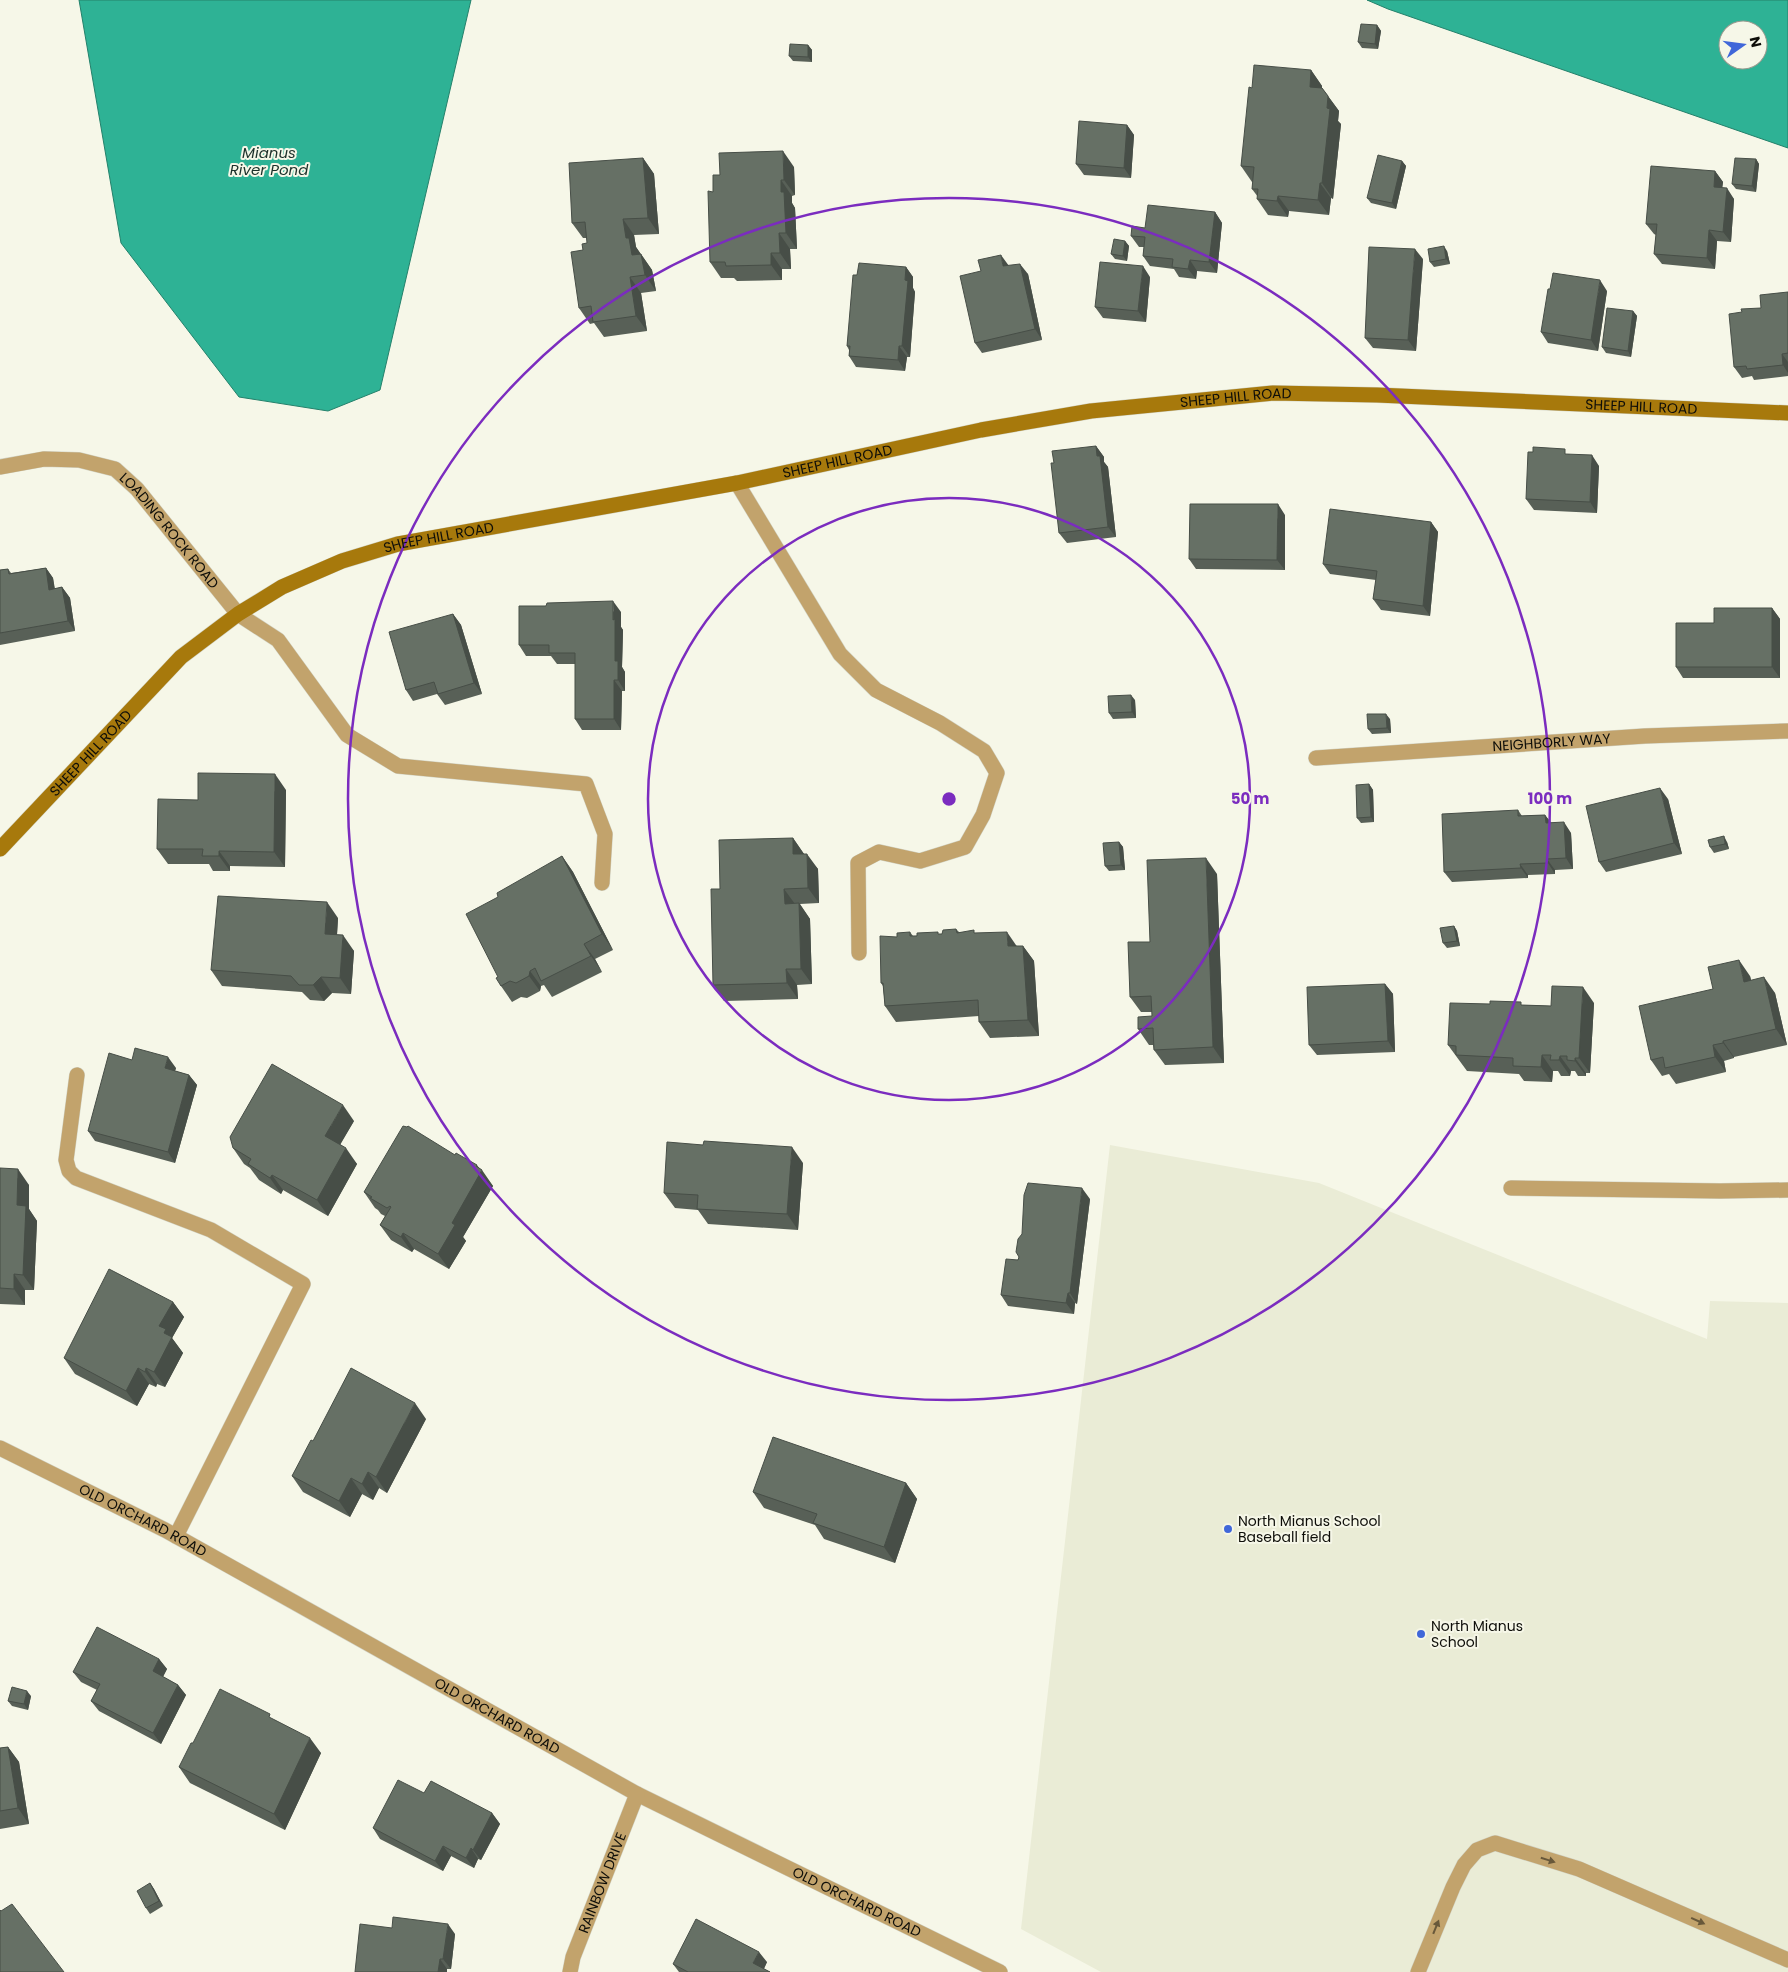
<svg xmlns="http://www.w3.org/2000/svg" width="1788" height="1972" font-family="Poppins,sans-serif">
<style>
.built{fill:#eaecd6}
.water{fill:#2eb295;stroke:#24816b;fill-rule:evenodd}
.lines{fill:none;stroke-linecap:round;stroke-linejoin:round}
.lane-casing{stroke:#d1d2c4;stroke-width:16}
.street-casing{stroke:#d1d2c4;stroke-width:16}
.secondary-casing{stroke:#d1d2c4;stroke-width:16}
.lane{stroke:#c2a36c;stroke-width:15}
.street{stroke:#c2a36c;stroke-width:15}
.secondary{stroke:#a7790c;stroke-width:15}
.wall{fill:#586057}
.shaded-wall{fill:#474e47}
.building{fill:#667065;stroke:#474e47}
.oneway{fill:#68583a}
.ring{fill:none;stroke:#7b2cbf;stroke-width:2.5}
.poi-dot{fill:#4067d9;stroke:#f6f7e8;stroke-width:2}
.labels{text-anchor:middle;stroke-width:4;stroke-linejoin:round;paint-order:stroke}
.street-label{font-size:14px;fill:#0e0e09;stroke:#f6f7e8}
.poi-label{font-size:14px;fill:#0e0e09;stroke:#f6f7e8;text-anchor:start}
.water-label{font-size:15px;font-style:italic;fill:#1c312b;stroke:#f6f7e8}
.centre{fill:#7b2cbf;stroke:#f6f7e8;stroke-width:2.5}
.ring-label{font-size:15px;text-anchor:middle;font-weight:bold;fill:#7b2cbf;stroke:#f6f7e8;stroke-width:4;stroke-linejoin:round;paint-order:stroke}
</style>
<rect width="100%" height="100%" fill="#f6f7e8"/>
<path class="built" d="M1110,1145L1319,1183L1707,1339L1710,1301L1788,1303V1972H1101L1021,1929Z"/>
<path class="water" d="M79,0H471L380,390L328,411L239,397L121,243Z
M1367,0H1788V148L1388,9ZM1728,30H1758V60H1728Z"/>
<g class="lines">
<defs>
<path id="lane" d="M737,483L840,654L876,690L940,723L984,751L997,773L983,815L965,847L920,861L879,852L858,863L859,953
M238,614L278,640L347,735L398,766L586,784L605,834L602,883
M77,1075L66,1160L69,1171L76,1178L211,1230L303,1284L176,1536
M1511,1188L1720,1191L1788,1190
M1418,1972L1453,1887L1464,1865L1477,1850L1495,1843L1579,1869L1788,1960"/>
<g id="street">
<path id="s1" d="M0,467L44,459L79,460L115,469L137,489L238,614"/>
<path id="s2" d="M1316,758L1645,736L1788,731"/>
<path id="s3" d="M0,1448L165,1530L637,1794L1000,1972"/>
<path id="s4" d="M570,1972L573,1957L637,1794"/>
</g>
<g id="secondary">
<path id="s5" d="M0,849L181,657L238,614L282,587L342,561L398,544L737,483L981,430L1091,411L1273,393L1377,395L1788,413"/>
</g>
</defs>
<use href="#lane" class="lane-casing"/>
<use href="#street" class="street-casing"/>
<use href="#secondary" class="secondary-casing"/>
<use href="#lane" class="lane"/>
<use href="#street" class="street"/>
<use href="#secondary" class="secondary"/>
</g>
<path class="wall" d="M1377,25L1381,31L1378,49L1362,48L1358,42Z
M808,45L812,50V62L793,61L789,56Z
M1311,70L1322,86V88L1339,111L1338,121L1341,124L1333,199L1331,198L1329,215L1289,211L1288,217L1268,215L1257,199L1258,197L1252,189L1253,182H1252L1241,166L1252,88Z
M1127,125L1134,135L1131,178L1084,175L1076,164Z
M643,158L654,174L659,234L634,235L636,247L652,270L656,291L641,293L647,331L604,337L594,323L590,324L579,308L583,250L587,243V238H583L572,223Z
M1756,159L1759,164L1756,192L1736,189L1732,184Z
M1402,161L1406,166L1396,209L1371,203L1367,198Z
M794,167L795,195L792,196V203L795,208L797,249H790L791,269H782V280L737,281L734,278H721L710,262L720,175Z
M1715,171L1723,182L1722,188L1734,199L1731,242L1717,241L1715,269L1662,264L1654,254L1656,235L1654,234L1646,224Z
M1215,212L1222,223L1217,273L1197,271L1196,279L1179,277L1174,269L1150,266L1143,256L1144,247H1139L1131,236L1145,228Z
M1125,241L1129,246L1127,261L1115,259L1111,254Z
M1447,251L1450,264L1434,267L1430,262Z
M1423,259L1416,351L1373,348L1365,338Z
M1008,266L1028,274L1042,340L982,353L975,343Z
M906,267L913,277V288L915,292L910,357H907L905,371L856,367L849,356V350L847,346L857,275Z
M1150,277L1146,322L1103,318L1095,307Z
M1607,291L1598,351L1548,343L1541,332Z
M1788,292V376L1754,380L1752,376L1742,378L1734,367L1742,312L1761,308Z
M1633,311L1637,316L1631,357L1606,353L1602,347Z
M1096,446L1104,457V462L1108,467L1116,537L1067,543L1059,533L1054,463Z
M1568,454L1599,466L1597,513L1534,510L1526,499Z
M1285,515V570L1196,569L1189,559Z
M1431,522L1438,532L1430,616L1381,610L1373,599L1376,580L1330,574L1323,564Z
M46,568L53,578L55,589L62,587L70,598L75,631L0,645V570L8,569L11,573Z
M546,606L621,612V627L623,630L622,667L625,672V691H622L621,730H582L575,719V664H557L551,656H526L519,645Z
M1772,608L1780,619V678H1683L1676,667Z
M453,614L461,625L482,694L445,705L437,694L413,701L406,690Z
M1135,700L1136,718L1113,719L1109,713Z
M1390,719L1391,733L1372,734L1368,729Z
M1369,784L1373,790L1374,822L1361,823L1357,818Z
M286,790L285,867L230,866V871H213L209,864H168L157,849L198,800Z
M1668,799L1682,854L1606,872L1599,862Z
M1518,810L1522,816L1545,815L1551,823L1571,833L1573,869L1555,870V874L1528,875V878L1452,882L1444,872Z
M793,838L804,854L818,869L819,903L800,904L810,919L812,984L797,985L798,999L724,1001L713,985L720,889Z
M1119,842L1123,847L1125,870L1109,871L1105,866Z
M1727,842L1729,849L1714,853L1710,847Z
M562,856L573,872L613,950L595,959L602,972L552,997L544,985L541,986L540,991L527,998L521,997L512,1002L501,986L498,977V897Z
M1217,874L1224,1063L1165,1065L1154,1050L1153,1045H1149L1138,1029L1152,1016V1012H1141L1130,997L1150,942Z
M338,918L337,935L354,951L351,994L332,993L324,1001L310,1000L302,992L222,986L211,970Z
M1454,926L1457,931L1460,946L1447,948L1443,943Z
M956,929L959,932L976,933L1017,946H1023L1034,961L1039,1036L990,1038L979,1022V1016L896,1022L885,1006L883,986L881,983L897,937L910,932L913,936L942,934Z
M1750,976L1751,980L1775,993L1787,1045L1734,1057V1058L1724,1061L1726,1072L1676,1084L1669,1074L1662,1076L1651,1060L1713,989Z
M1385,984L1393,994L1395,1052L1317,1055L1309,1045Z
M1594,1003L1590,1073H1586V1076H1578L1575,1071H1571L1570,1076H1561L1558,1071H1553L1552,1082L1524,1081L1519,1074L1467,1071L1448,1045L1523,1005L1551,1006Z
M132,1060L176,1068L175,1071L189,1075L197,1085L175,1163L95,1141L88,1131Z
M354,1121L340,1144L357,1164L328,1216L283,1190L281,1194L259,1180L250,1168L244,1164L233,1148Z
M455,1155L479,1168L493,1186L463,1237L466,1241L449,1269L414,1249L412,1252L391,1240L380,1225L385,1216L381,1214L378,1210L375,1208L364,1192Z
M803,1163L798,1230L708,1224L698,1210L675,1208L664,1193Z
M0,1168L29,1185V1209L37,1221L34,1290H25V1305L0,1304Z
M1090,1199L1077,1304L1075,1303L1074,1314L1008,1306L1001,1295L1019,1257L1022,1234Z
M173,1302L184,1317L172,1338L183,1353L165,1387L157,1384L156,1387L149,1384L137,1406L75,1374L64,1358Z
M426,1419L387,1493L379,1488L373,1500L362,1494L350,1517L303,1492L292,1476L313,1441Z
M906,1483L917,1499L895,1563L824,1539L815,1525L764,1508L753,1492Z
M159,1659L167,1669L163,1677L178,1685L186,1695L161,1744L99,1711L91,1701L97,1690L81,1682L73,1672Z
M31,1696L28,1710L12,1706L8,1701Z
M275,1720L321,1753L285,1830L190,1783L179,1767L193,1743Z
M8,1747L19,1762L29,1824L0,1829V1748Z
M424,1793L492,1813L500,1824L481,1860L478,1859L474,1868L451,1856L443,1871L380,1839L373,1828Z
M150,1883L154,1889L163,1906L150,1914L146,1908Z
M392,1928L455,1934L451,1969H447V1972H355Z
M767,1962L764,1969L770,1972H679L673,1964Z"/>
<path class="shaded-wall" d="M1377,25L1381,31L1378,49L1375,44Z
M808,45L812,50V62L808,57Z
M1311,70L1322,86L1321,102L1310,87Z
M1328,96L1339,111L1338,121L1341,124L1333,199L1322,183Z
M1127,125L1134,135L1131,178L1124,168Z
M783,151L794,167L795,195L784,180Z
M643,158L654,174L659,234L648,218Z
M1756,159L1759,164L1756,192L1752,186Z
M1402,161L1406,166L1396,209L1392,203Z
M1715,171L1723,182L1721,198L1714,187Z
M781,180L792,196V203L795,208L797,249L786,233L781,192Z
M1320,183L1331,198L1329,215L1318,200Z
M1727,188L1734,199L1731,242L1723,232Z
M1278,196L1289,211L1288,217L1277,201Z
M1215,212L1222,223L1217,273L1209,262Z
M623,219L634,235L636,247L640,253L643,271L632,255L626,238Z
M1709,230L1717,241L1715,269L1707,258Z
M779,233L790,249L791,269L780,253Z
M1125,241L1129,246L1127,261L1123,256Z
M1444,246L1447,251L1450,264L1446,259Z
M1415,249L1423,259L1416,351L1408,340Z
M771,253L782,269V280L771,265Z
M641,254L652,270L656,291L645,275Z
M1001,255L1009,266H1003Z
M1190,260L1197,271L1196,279L1188,269Z
M1020,264L1028,274L1042,340L1035,329Z
M1143,266L1150,277L1146,322L1138,311Z
M906,267L913,277V288L915,292L910,357L902,346Z
M630,277L641,293L647,331L636,316Z
M1600,280L1607,291L1598,351L1591,340Z
M1633,311L1637,316L1631,357L1628,351Z
M899,346L907,357L905,371L898,360Z
M1782,354L1788,362V373L1783,365Z
M1096,446L1104,457V462L1108,467L1116,537L1108,527Z
M1592,455L1599,466L1597,513L1590,502Z
M1278,504L1285,515V570L1277,560Z
M1431,522L1438,532L1430,616L1423,606Z
M46,568L53,578L56,600L49,590Z
M62,587L70,598L75,631L68,621Z
M613,601L621,612V627L623,630L622,667L625,672V691L618,680L615,661Z
M1772,608L1780,619V678L1772,667Z
M453,614L461,625L482,694L474,683Z
M614,680L622,691L621,730L614,719Z
M1131,695L1135,700L1136,718L1132,712Z
M1386,714L1390,719L1391,733L1387,728Z
M275,774L286,790L285,867L274,852Z
M1369,784L1373,790L1374,822L1371,817Z
M1660,788L1668,799L1682,854L1674,843Z
M1545,815L1553,825L1546,823Z
M1564,822L1571,833L1573,869L1566,858Z
M1724,836L1727,842L1729,849L1725,844Z
M793,838L804,854H793Z
M1119,842L1123,847L1125,870L1121,865Z
M219,851L230,866V871L219,856Z
M807,854L818,869L819,903L808,888Z
M562,856L573,872L613,950L602,934Z
M1206,858L1217,874L1224,1063L1213,1047Z
M1547,859L1555,870V874L1548,863Z
M1520,864L1528,875V878L1521,868Z
M784,889L795,904H785Z
M327,902L338,918L336,950L325,934Z
M799,903L810,919L812,984L801,969Z
M1454,926L1457,931L1460,946L1457,941Z
M1007,932L1018,948L1008,946Z
M343,935L354,951L351,994L340,978Z
M584,944L595,959L602,972L591,956Z
M1023,946L1034,961L1039,1036L1028,1020Z
M1739,960L1750,976L1755,997L1744,982Z
M786,969L797,985L798,999L787,983Z
M530,971L541,986L540,991L529,976Z
M321,977L332,993L324,1001L313,985Z
M1764,977L1775,993L1787,1045L1776,1029Z
M1385,984L1393,994L1395,1052L1388,1041Z
M1583,987L1594,1003L1590,1073L1579,1058Z
M1723,1041L1734,1057V1058L1723,1043Z
M1713,1045L1724,1061L1726,1072L1715,1057Z
M1542,1055L1553,1071L1552,1082L1541,1067Z
M1560,1056L1571,1071L1570,1076L1559,1060Z
M168,1057L176,1068L172,1079L165,1068Z
M1575,1058L1586,1073V1076L1575,1061Z
M189,1075L197,1085L175,1163L168,1152Z
M343,1105L354,1121L336,1152L325,1136Z
M792,1147L803,1163L798,1230L787,1214Z
M346,1148L357,1164L328,1216L317,1200Z
M477,1165L482,1172V1170L493,1186L463,1237L466,1241L449,1269L438,1254Z
M18,1169L29,1185V1209L37,1221L34,1290L23,1275L17,1205Z
M272,1175L283,1190L281,1194L270,1178Z
M1082,1188L1090,1199L1077,1304L1070,1293Z
M403,1233L414,1249L412,1252L401,1237Z
M14,1274L25,1290V1305L14,1289Z
M1068,1293L1075,1303L1074,1314L1066,1303Z
M173,1302L184,1317L172,1338L183,1353L165,1387L154,1372L159,1326Z
M138,1368L149,1384L137,1406L126,1391Z
M146,1368L157,1384L156,1387L145,1372Z
M415,1403L426,1419L387,1493L376,1477Z
M368,1472L379,1488L373,1500L362,1484Z
M351,1478L362,1494L350,1517L339,1501Z
M906,1483L917,1499L895,1563L884,1547Z
M159,1659L167,1669L160,1682L153,1671Z
M178,1685L186,1695L161,1744L153,1733Z
M27,1691L31,1696L28,1710L24,1704Z
M310,1738L321,1753L285,1830L274,1814Z
M8,1747L19,1762L29,1824L18,1808Z
M492,1813L500,1824L481,1860L473,1850Z
M443,1846L451,1856L443,1871L435,1861Z
M471,1848L478,1859L474,1868L466,1858Z
M150,1883L154,1889L163,1906L159,1901Z
M448,1924L455,1934L451,1969L443,1959Z
M759,1952L767,1962L762,1972L753,1963Z
M440,1959L447,1969V1972H438Z"/>
<path class="building" d="M1361,24L1377,25L1375,44L1358,42Z
M790,44L808,45V57L789,56Z
M1254,65L1311,70L1310,87L1322,88L1328,96L1327,108L1330,109L1322,183H1320L1318,200L1278,196L1277,201L1257,199L1258,189H1252L1254,167L1241,166L1249,87L1252,88Z
M1079,121L1127,125L1124,168L1076,164Z
M783,151L784,180H781V192H784L786,233H779L780,253H771V265L726,266L725,262H710L708,191L713,192V175H720L719,153Z
M1378,155L1402,161L1392,203L1367,198Z
M643,158L648,218L623,219L626,238H629L632,255L641,254L645,275L630,277L636,316L593,322L591,306L579,308L571,252L583,250L582,244L587,243L585,222L572,223L569,163Z
M1735,158L1756,159L1752,186L1732,184Z
M1651,166L1715,171L1714,187L1727,188L1723,232L1709,230L1707,258L1654,254L1657,224H1646Z
M1148,205L1215,212L1209,262L1190,260L1188,269L1172,267L1173,259L1143,256L1145,237L1131,236L1132,226L1145,228Z
M1114,239L1125,241L1123,256L1111,254Z
M1444,246L1446,259L1430,262L1428,249Z
M1369,247L1415,249L1408,340L1365,338Z
M1001,255L1003,266L1020,264L1035,329L975,343L960,276L981,271L978,260Z
M1100,262L1143,266L1138,311L1095,307Z
M859,263L906,267L905,280L908,281L902,346H899L898,360L849,356L850,346H847L853,275H857Z
M1553,273L1600,280L1591,340L1541,332L1548,289H1550Z
M1788,292V353L1782,354L1783,365L1747,369L1746,366L1734,367L1729,314L1742,312L1741,309L1761,308L1760,295Z
M1607,308L1633,311L1628,351L1602,347Z
M1096,446L1097,456H1100L1108,527L1059,533L1051,463H1054L1052,451Z
M1533,447L1565,449V454L1592,455L1590,502L1526,499L1528,452H1533Z
M1190,504H1278L1277,560L1189,559Z
M1330,509L1431,522L1423,606L1373,599L1377,571L1323,564Z
M46,568L49,590L62,587L68,621L0,633V570L8,569L9,574Z
M613,601V620L615,619V661H618V680H614V719H575V653H549V645H519V606H546L547,603Z
M1714,608H1772V667H1676V623H1714Z
M453,614L474,683L438,694L434,682L406,690L389,632Z
M1131,695L1132,712L1109,713L1108,696Z
M1367,714H1386L1387,728L1368,729Z
M198,773L275,774L274,852L219,851V856H202L203,849H157L158,799L198,800Z
M1369,784L1371,817L1357,818L1356,785Z
M1660,788L1674,843L1599,862L1586,806Z
M1518,810V816L1545,815L1546,823L1564,822L1566,858L1547,859L1548,863L1520,864L1521,868L1444,872L1442,814Z
M1724,836L1725,844L1710,847L1708,840Z
M793,838V854H807L808,888L784,889L785,904L799,903L801,969H786L787,983L713,985L711,889H720L719,840Z
M1119,842L1121,865L1105,866L1103,843Z
M562,856L602,934L584,944L591,956L541,981L535,968L530,971L529,976L516,983L510,981L501,986L496,978L498,977L466,914L498,897L497,893Z
M1206,858L1213,1047L1154,1050L1153,1028L1138,1029V1017L1152,1016L1151,996L1130,997L1128,942H1150L1147,860Z
M218,896L327,902L325,934L343,935L340,978L321,977L313,985H299L291,976L211,970Z
M1454,926L1457,941L1443,943L1440,928Z
M956,929L957,933L974,930V933L1007,932L1008,946H1023L1028,1020L979,1022L978,1000L885,1006L883,983H881L880,936L897,937V933L910,932V936H917V933L938,932V934H942L943,930Z
M1739,960L1744,982L1764,977L1776,1029L1723,1041V1043L1713,1045L1715,1057L1665,1068L1663,1057L1651,1060L1639,1006L1713,989L1708,967Z
M1385,984L1388,1041L1309,1045L1307,987Z
M1552,986L1583,987L1579,1058H1575V1061L1567,1060V1056H1560L1559,1060H1550L1551,1055H1542L1541,1067L1513,1066V1058L1456,1055V1046L1448,1045L1450,1003L1490,1004V1001L1521,1002V1005L1551,1006Z
M135,1048L168,1057L165,1068L189,1075L168,1152L88,1131L109,1053L132,1060Z
M272,1064L343,1105L325,1136L346,1148L317,1200L272,1175L270,1178L248,1164L251,1159L233,1148L230,1137Z
M403,1126L407,1127L408,1126L455,1155L456,1153L477,1165L476,1166L482,1170L452,1223L455,1225L438,1254L403,1233L401,1237L380,1225L391,1207L390,1206L387,1208L370,1198L372,1197L364,1192Z
M704,1141L792,1147L787,1214L697,1209L698,1195L664,1193L667,1142L703,1145Z
M0,1168L18,1169L17,1205L26,1206L23,1275L14,1274V1289L0,1288Z
M1028,1183L1082,1188L1070,1293H1068L1066,1303L1001,1295L1006,1259L1018,1260L1019,1257L1016,1252L1018,1239L1022,1234L1024,1195Z
M109,1269L173,1302L159,1326L166,1329L164,1333L172,1337L154,1372L146,1368L145,1372L138,1368L126,1391L64,1358Z
M351,1368L415,1403L376,1477L368,1472L362,1484L351,1478L339,1501L292,1476L311,1440L313,1441Z
M773,1437L906,1483L884,1547L813,1523L817,1514L753,1492Z
M97,1627L159,1659L153,1671L178,1685L153,1733L91,1701L100,1684L73,1672Z
M12,1687L27,1691L24,1704L8,1701Z
M220,1689L270,1714L269,1717L310,1738L274,1814L179,1767L191,1743H193Z
M8,1747L18,1808L0,1811V1748Z
M398,1780L424,1793L431,1781L492,1813L473,1850L471,1848L466,1858L443,1846L435,1861L373,1828Z
M150,1883L159,1901L146,1908L137,1891Z
M12,1904L64,1972H0V1910L1,1911Z
M393,1917L448,1924L443,1959H440L438,1972H355L360,1924L392,1928Z
M696,1919L759,1952L753,1963L770,1972H688L673,1964Z"/>
<defs><path id="oneway-solid" d="M-6-.8H1V-3.2L6.5 0L1 3.2V.8H-6Z" transform="scale(1.25)"/></defs>
<g class="oneway">
<use href="#oneway-solid" transform="translate(1548 1860) rotate(17)"/>
<use href="#oneway-solid" transform="translate(1698 1921) rotate(24)"/>
<use href="#oneway-solid" transform="translate(1436 1927) rotate(-68)"/>
</g>
<g class="ring">
<circle cx="949" cy="799" r="301"/>
<circle cx="949" cy="799" r="601"/>
</g>
<g class="poi-dot">
<circle cx="1228" cy="1529" r="5"/>
<circle cx="1421" cy="1634" r="5"/>
</g>
<g class="labels">
<g class="street-label">
<text dy="5" stroke="none"><textPath href="#s5" startOffset="1362">SHEEP HILL ROAD</textPath></text>
<text dy="5" stroke="none"><textPath href="#s5" startOffset="1768">SHEEP HILL ROAD</textPath></text>
<text dy="5" stroke="none"><textPath href="#s5" startOffset="958">SHEEP HILL ROAD</textPath></text>
<text dy="5" stroke="none"><textPath href="#s1" startOffset="199">LOADING ROCK ROAD</textPath></text>
<text dy="5" stroke="none"><textPath href="#s5" startOffset="552">SHEEP HILL ROAD</textPath></text>
<text dy="5" stroke="none"><textPath href="#s2" startOffset="236">NEIGHBORLY WAY</textPath></text>
<text dy="5" stroke="none"><textPath href="#s5" startOffset="132">SHEEP HILL ROAD</textPath></text>
<text dy="5" stroke="none"><textPath href="#s3" startOffset="160">OLD ORCHARD ROAD</textPath></text>
<text dy="5" stroke="none"><textPath href="#s3" startOffset="565">OLD ORCHARD ROAD</textPath></text>
<text dy="5" stroke="none"><textPath href="#s4" startOffset="95">RAINBOW DRIVE</textPath></text>
<text dy="5" stroke="none"><textPath href="#s3" startOffset="970">OLD ORCHARD ROAD</textPath></text>
</g>
<g class="poi-label">
<text x="1238" y="1526">North Mianus School<tspan x="1238" dy="16">Baseball field</tspan></text>
<text x="1431" y="1631">North Mianus<tspan x="1431" dy="16">School</tspan></text>
</g>
<g class="water-label">
<text x="269" y="158">Mianus<tspan x="269" dy="17">River Pond</tspan></text>
</g>
</g>
<circle cx="949" cy="799" r="8" class="centre"/>
<g class="ring-label">
<text x="1250" y="804">50 m</text>
<text x="1550" y="804">100 m</text>
</g>
<g transform="translate(1743 45) rotate(76)"><circle r="24" fill="#f6f7e8" stroke="#999a8f"/>
<path d="M0-4L9 19L0 12L-9 19Z" fill="#4067d9"/>
<text y="-8" font-size="14" font-weight="bold" text-anchor="middle" fill="#0e0e09">N</text>
</g>
</svg>
